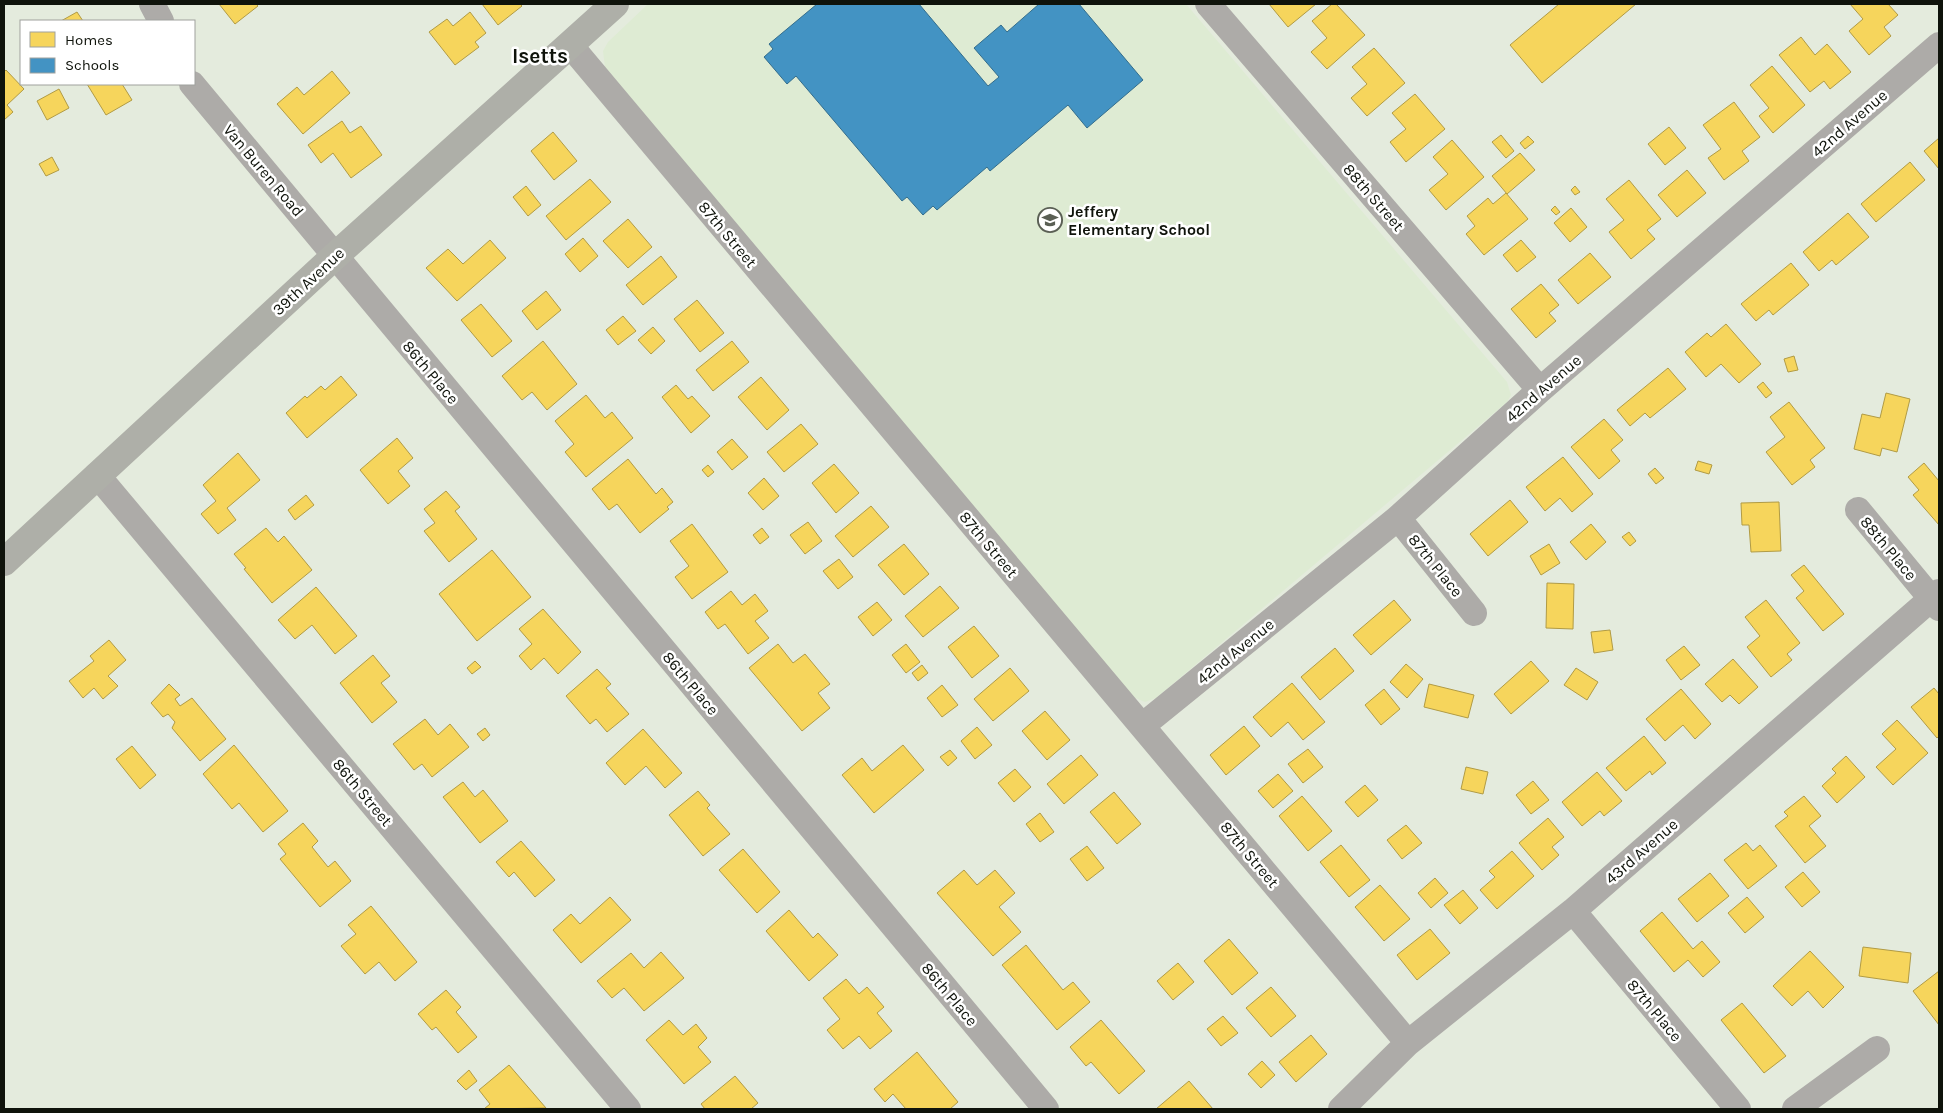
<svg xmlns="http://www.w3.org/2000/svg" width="1943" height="1113" font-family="Karla,sans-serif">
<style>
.built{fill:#deebd3}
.homes{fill:#f6d55c;stroke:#b19b44}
.schools{fill:#4393c3;stroke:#336d8c}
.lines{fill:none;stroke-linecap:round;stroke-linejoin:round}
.minor{stroke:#adaba8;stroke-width:26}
.major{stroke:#aeafa8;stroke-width:28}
.labels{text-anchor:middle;stroke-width:5;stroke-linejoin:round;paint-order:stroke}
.street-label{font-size:16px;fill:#0f130b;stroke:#fff}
.poi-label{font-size:16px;font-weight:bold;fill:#0f130b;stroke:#fff;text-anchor:start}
.district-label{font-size:21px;font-weight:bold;fill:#0f130b;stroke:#fff}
</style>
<rect width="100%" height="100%" fill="#e4ebdd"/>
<path class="built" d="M648,4H1186L1507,382L1511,395L1507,402L1487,419L1156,698L1145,702L1133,697L605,67L603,51L608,42Z"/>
<path class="homes" d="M219,4H256L258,6L235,24Z
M482,4H520L522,6L498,25Z
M1269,4H1316L1288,27Z
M1332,4H1336L1365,35L1327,69L1311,52L1327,38L1312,21Z
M1559,4H1636L1542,83L1510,45Z
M1850,4H1888L1898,15L1884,27L1891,36L1869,55L1849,31L1863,19Z
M77,12L83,21H61Z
M470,12L486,33L475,42L479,47L455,65L429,32L447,19L453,26Z
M1801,37L1815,55L1827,44L1851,72L1830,89L1824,81L1810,92L1779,55Z
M1374,48L1405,83L1367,116L1351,98L1367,84L1352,67Z
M1772,66L1805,105L1773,133L1759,116L1769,108L1750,85Z
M6,70L24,89L7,105L13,112L4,120V72Z
M332,71L350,93L303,134L277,104L297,87L304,95Z
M87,84H122L132,100L106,115Z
M59,89L69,108L47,120L37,101Z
M1415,94L1445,129L1406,162L1390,142L1406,129L1392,113Z
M1734,102L1760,137L1742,151L1749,161L1724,180L1708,158L1721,149L1703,125Z
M342,121L350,133L361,126L382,155L351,178L333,153L321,163L308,145Z
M1669,127L1686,148L1665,165L1648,144Z
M553,132L577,161L554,180L531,151Z
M1501,135L1514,151L1506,158L1492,142Z
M1528,136L1534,142L1525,149L1520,143Z
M1939,138V169L1924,151Z
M1452,140L1484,177L1446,210L1429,190L1448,174L1433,157Z
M1520,153L1535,170L1507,194L1492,176Z
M52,157L59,170L46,176L39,164Z
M1910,162L1925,180L1876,222L1861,204Z
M1687,170L1706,193L1677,217L1658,195Z
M590,179L611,202L566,240L546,216Z
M1629,180L1661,219L1647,230L1655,239L1631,259L1609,232L1624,220L1606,199Z
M526,186L541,205L528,216L513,197Z
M1575,186L1580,192L1575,195L1571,190Z
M1506,193L1528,219L1484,255L1466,234L1475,226L1467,216L1488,198L1493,204Z
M1555,206L1560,212L1556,215L1551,210Z
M1571,208L1587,227L1570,242L1554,223Z
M1848,213L1869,237L1836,265L1832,260L1819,271L1803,252Z
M628,219L652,247L628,268L603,241Z
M583,238L598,256L580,272L565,254Z
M490,240L506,258L457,301L426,268L448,249L463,264Z
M1521,240L1536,257L1517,272L1503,255Z
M1590,253L1611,277L1578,304L1558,280Z
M661,256L677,277L643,305L626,285Z
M1791,263L1809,285L1773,315L1769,310L1756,321L1741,304Z
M1541,284L1559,305L1549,313L1556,321L1536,338L1511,309Z
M546,291L561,310L537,330L522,311Z
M697,300L724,333L700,352L674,319Z
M481,304L512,341L492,357L461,320Z
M623,316L636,331L618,345L606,330Z
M1726,324L1761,364L1739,383L1721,364L1706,377L1685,352L1707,333L1711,337Z
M653,327L665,341L651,354L638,340Z
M543,341L577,384L547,410L532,392L522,400L502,376Z
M732,341L749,362L713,391L696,370Z
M1794,356L1798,370L1788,372L1784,359Z
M1668,368L1686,389L1650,418L1645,413L1630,426L1617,410Z
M341,376L357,395L307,438L286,413L305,396L307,398L321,386L325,390Z
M761,377L789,410L767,430L738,397Z
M1763,382L1772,393L1766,398L1757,387Z
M676,385L688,399L692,396L710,416L691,433L662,397Z
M1886,393L1910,399L1897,452L1882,448L1880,456L1854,449L1862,414L1880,418Z
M586,395L605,418L612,412L633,438L586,477L565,452L574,444L555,421Z
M1789,402L1825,448L1810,460L1815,467L1792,485L1766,452L1785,437L1770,417Z
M1604,419L1623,440L1611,450L1620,461L1599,479L1571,447Z
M801,424L818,444L784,472L767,452Z
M397,438L413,458L398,471L410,486L388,504L360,470Z
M732,439L748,457L732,470L717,452Z
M238,453L260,480L227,508L236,520L218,534L201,514L216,501L203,485Z
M1563,457L1593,494L1572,512L1560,498L1545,511L1526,487Z
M628,459L656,494L662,488L673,502L667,507L669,509L640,533L617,504L609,510L592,489Z
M1698,461L1712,465L1709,474L1695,470Z
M1924,463L1939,481V525L1913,495L1919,490L1908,477Z
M834,464L859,493L836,513L812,483Z
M708,465L714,472L708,477L702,470Z
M1655,468L1664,478L1656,484L1648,474Z
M764,478L779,496L763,510L748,493Z
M446,491L460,507L455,511L477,539L449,562L424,531L435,523L424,509Z
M306,495L314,505L295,520L288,510Z
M1510,500L1528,522L1488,556L1470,534Z
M1779,502L1781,551L1751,552L1749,525H1742L1741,503Z
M871,506L889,527L853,557L835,536Z
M808,522L822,541L805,554L790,535Z
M692,524L728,572L692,599L675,577L689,566L670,541Z
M1591,524L1606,542L1586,560L1570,542Z
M266,528L278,542L284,536L312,570L272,603L244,569L246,568L234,554Z
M762,528L769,537L760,544L753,535Z
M1629,532L1636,541L1630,546L1622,537Z
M904,544L929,574L904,595L878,565Z
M1549,544L1560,563L1541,575L1530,556Z
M492,550L531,597L477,641L439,594Z
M839,559L853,577L838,589L823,571Z
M1804,565L1844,614L1823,631L1796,598L1804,591L1791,575Z
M1547,583L1574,584L1573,629L1546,628Z
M940,586L959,608L923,637L905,616Z
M316,587L357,636L335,654L312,625L295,639L278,620Z
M731,591L742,605L755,594L768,611L755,621L769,638L748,654L725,624L718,629L705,612Z
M1394,600L1411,620L1371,655L1353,635Z
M1766,600L1800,643L1787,654L1792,660L1771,677L1747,647L1760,636L1745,617Z
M877,602L892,620L873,636L858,617Z
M543,609L581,652L558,674L544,658L531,670L519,656L532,644L519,629Z
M974,626L999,656L972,678L948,647Z
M1610,630L1613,650L1594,653L1591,632Z
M109,640L126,660L108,676L118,686L103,699L94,688L83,698L69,681L94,661L90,656Z
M778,644L793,663L805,654L830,684L818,693L830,708L802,731L749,668Z
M906,644L920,662L906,673L892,655Z
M1684,646L1700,665L1681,680L1666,660Z
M1335,648L1354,671L1320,700L1301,677Z
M373,655L390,676L381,683L397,702L372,723L340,683Z
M1733,659L1758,687L1739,704L1730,695L1722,702L1705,684Z
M475,661L481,667L472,674L467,668Z
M1531,661L1549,681L1511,714L1494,694Z
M1406,664L1423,679L1407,698L1390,682Z
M922,665L928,673L918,681L912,673Z
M1010,668L1029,691L993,721L974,699Z
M1576,668L1598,682L1587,700L1564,685Z
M597,669L611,684L606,688L629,714L607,732L596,719L590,724L566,696Z
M1292,683L1325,722L1303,740L1288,722L1271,737L1253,717Z
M169,684L180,695L175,699L180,706L192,698L226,739L200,761L172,728L175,722L168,714L163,717L151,703Z
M1429,684L1474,695L1468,718L1424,707Z
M942,685L958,705L942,717L927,698Z
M1934,688L1939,694V736L1937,738L1911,707Z
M1384,689L1400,709L1381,725L1365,705Z
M1681,689L1711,724L1695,739L1683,725L1665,741L1646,719Z
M1045,711L1070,740L1047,760L1022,731Z
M425,719L438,735L450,724L469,747L432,777L422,764L414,770L393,744Z
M1897,720L1928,753L1893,785L1876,767L1896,749L1882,734Z
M1244,726L1260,746L1226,775L1210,755Z
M977,727L992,745L975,759L961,741Z
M485,728L490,735L483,741L477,734Z
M643,729L682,773L665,788L646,766L625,785L606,763Z
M1644,736L1666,763L1652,775L1650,771L1626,791L1606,768Z
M234,745L288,811L263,832L239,803L232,809L203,774Z
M903,745L924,770L874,813L842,775L862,758L872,771Z
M132,746L156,775L140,789L116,759Z
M1308,749L1323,767L1303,783L1288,764Z
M950,750L957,758L948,766L940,757Z
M1081,755L1098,775L1064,804L1047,784Z
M1846,756L1865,777L1837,803L1822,786L1836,773L1832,769Z
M1466,767L1488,772L1483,794L1461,789Z
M1015,769L1031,787L1014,802L998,783Z
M1597,772L1622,801L1604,816L1600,811L1582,826L1562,802Z
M1278,774L1293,791L1273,808L1258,791Z
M1533,781L1549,800L1531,814L1516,795Z
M463,782L475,797L483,790L508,821L480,843L443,797Z
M1365,785L1378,800L1358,817L1345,802Z
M698,791L710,805L707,808L730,834L703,856L669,815Z
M1114,792L1141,824L1117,844L1090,812Z
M1302,796L1332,831L1308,851L1279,816Z
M1804,796L1821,816L1809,826L1826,846L1805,863L1775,826L1788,816L1784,812Z
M1040,813L1054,832L1040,842L1026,824Z
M1548,818L1564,837L1552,847L1559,855L1542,870L1519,843Z
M303,823L318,841L312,847L328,867L335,861L351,881L320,907L280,859L286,854L278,844Z
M1406,825L1422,843L1402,859L1387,840Z
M521,841L555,880L535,897L514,872L509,877L496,862Z
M1746,843L1753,851L1760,845L1777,866L1748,889L1724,860Z
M1341,845L1370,880L1349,897L1320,862Z
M1087,846L1104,868L1087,881L1070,859Z
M743,849L780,892L757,913L719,870Z
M1512,851L1534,876L1497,909L1480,890L1495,877L1489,871Z
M964,870L977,885L995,870L1015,893L999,907L1021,932L993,956L937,893Z
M1803,872L1820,892L1802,907L1785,887Z
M1710,873L1729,896L1697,922L1678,899Z
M1435,878L1448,893L1431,908L1418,893Z
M1380,885L1410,919L1384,941L1355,907Z
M1463,890L1478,908L1460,924L1444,905Z
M610,897L631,920L581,963L553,930L571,914L580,924Z
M1747,897L1764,917L1745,933L1728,913Z
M371,906L417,962L395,981L379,962L365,974L341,946L356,934L348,925Z
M789,910L813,938L818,933L838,955L809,981L766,931Z
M1662,912L1693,949L1702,941L1720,962L1703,977L1688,960L1674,972L1640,931Z
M1430,929L1450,953L1417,980L1397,955Z
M1229,939L1258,973L1232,995L1204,961Z
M1026,945L1063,990L1073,982L1090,1002L1057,1030L1002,965Z
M1863,947L1911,953L1908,983L1859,976Z
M1810,951L1844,987L1823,1008L1808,991L1792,1006L1773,986Z
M661,952L684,978L644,1011L624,988L612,998L597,981L631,953L644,968Z
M1178,963L1194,982L1173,1000L1157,981Z
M1939,971V1025L1913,991Z
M846,979L859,994L867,987L884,1007L877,1013L892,1031L870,1049L859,1036L843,1049L827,1030L840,1019L823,998Z
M1271,987L1296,1016L1271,1037L1246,1008Z
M446,990L461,1007L456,1012L477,1037L458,1053L436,1027L432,1030L418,1014Z
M1742,1003L1786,1056L1764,1073L1721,1020Z
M1223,1016L1238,1033L1221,1046L1207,1029Z
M669,1020L683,1035L696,1024L707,1038L698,1047L711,1062L684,1084L646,1040Z
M1101,1020L1145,1071L1119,1094L1091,1062L1086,1066L1070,1047Z
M1311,1035L1327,1054L1296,1082L1279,1062Z
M917,1052L958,1102L950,1109H906L893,1094L885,1102L874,1089Z
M1262,1061L1275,1075L1261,1088L1248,1074Z
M509,1065L546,1108L484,1109L490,1104L479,1090Z
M469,1070L477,1081L466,1090L457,1081Z
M735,1076L758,1103L751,1109H705L701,1104Z
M1189,1081L1213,1109H1156Z"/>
<path class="schools" d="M817,4H919L988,86L999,77L974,48L1001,25L1007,32L1039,4H1079L1143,80L1087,128L1068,105L990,171L987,167L937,210L933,206L923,215L907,197L902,201L796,76L787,84L764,57L773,49L769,44Z"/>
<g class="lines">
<path class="minor" d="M152,4L161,21
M1208,4L1540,390
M570,45L1408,1043
M192,84L1046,1109
M97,475L628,1109
M1858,510L1939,608
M1398,518L1474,613
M1142,726L1398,518L1540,390L1939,45
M1573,911L1738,1109
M1341,1109L1408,1043L1573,911L1939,592
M1795,1109L1877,1049"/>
<path class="major" d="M4,562L335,256L615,4"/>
</g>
<defs>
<symbol id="school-ring" viewBox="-11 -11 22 22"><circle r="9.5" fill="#fff" stroke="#5a5f54" stroke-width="1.5"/><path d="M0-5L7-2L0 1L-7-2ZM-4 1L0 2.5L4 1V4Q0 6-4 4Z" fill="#5a5f54"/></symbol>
</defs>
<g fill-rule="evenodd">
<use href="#school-ring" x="1036" y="206" width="28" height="28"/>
</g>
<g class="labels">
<g class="street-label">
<text transform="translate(1849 123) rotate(-41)" y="6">42nd Avenue</text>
<text transform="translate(264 170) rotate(50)" y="6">Van Buren Road</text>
<text transform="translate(1374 197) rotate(49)" y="6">88th Street</text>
<text transform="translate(728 234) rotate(50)" y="6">87th Street</text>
<text transform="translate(308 281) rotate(-43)" y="6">39th Avenue</text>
<text transform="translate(431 372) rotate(50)" y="6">86th Place</text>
<text transform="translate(1543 388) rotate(-41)" y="6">42nd Avenue</text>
<text transform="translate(989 544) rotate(50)" y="6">87th Street</text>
<text transform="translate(1889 548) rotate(50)" y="6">88th Place</text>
<text transform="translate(1436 565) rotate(51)" y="6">87th Place</text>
<text transform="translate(1235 651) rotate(-39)" y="6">42nd Avenue</text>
<text transform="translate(691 683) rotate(50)" y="6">86th Place</text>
<text transform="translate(363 792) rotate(50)" y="6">86th Street</text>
<text transform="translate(1641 851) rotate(-41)" y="6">43rd Avenue</text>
<text transform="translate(1250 854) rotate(50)" y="6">87th Street</text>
<text transform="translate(950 994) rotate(50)" y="6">86th Place</text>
<text transform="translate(1655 1010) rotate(50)" y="6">87th Place</text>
</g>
<g class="poi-label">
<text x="1068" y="217">Jeffery<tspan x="1068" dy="18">Elementary School</tspan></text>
</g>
<g class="district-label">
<text x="540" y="63">Isetts</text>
</g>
</g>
<rect width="1943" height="1113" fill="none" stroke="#0f130b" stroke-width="10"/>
<rect x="20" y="20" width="175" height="65" fill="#ffffff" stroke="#9fa19d"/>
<rect x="30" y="32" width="25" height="15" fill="#f6d55c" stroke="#9fa19d"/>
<text x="65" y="45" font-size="15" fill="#0f130b">Homes</text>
<rect x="30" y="58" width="25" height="15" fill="#4393c3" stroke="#9fa19d"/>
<text x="65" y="70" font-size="15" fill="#0f130b">Schools</text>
</svg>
